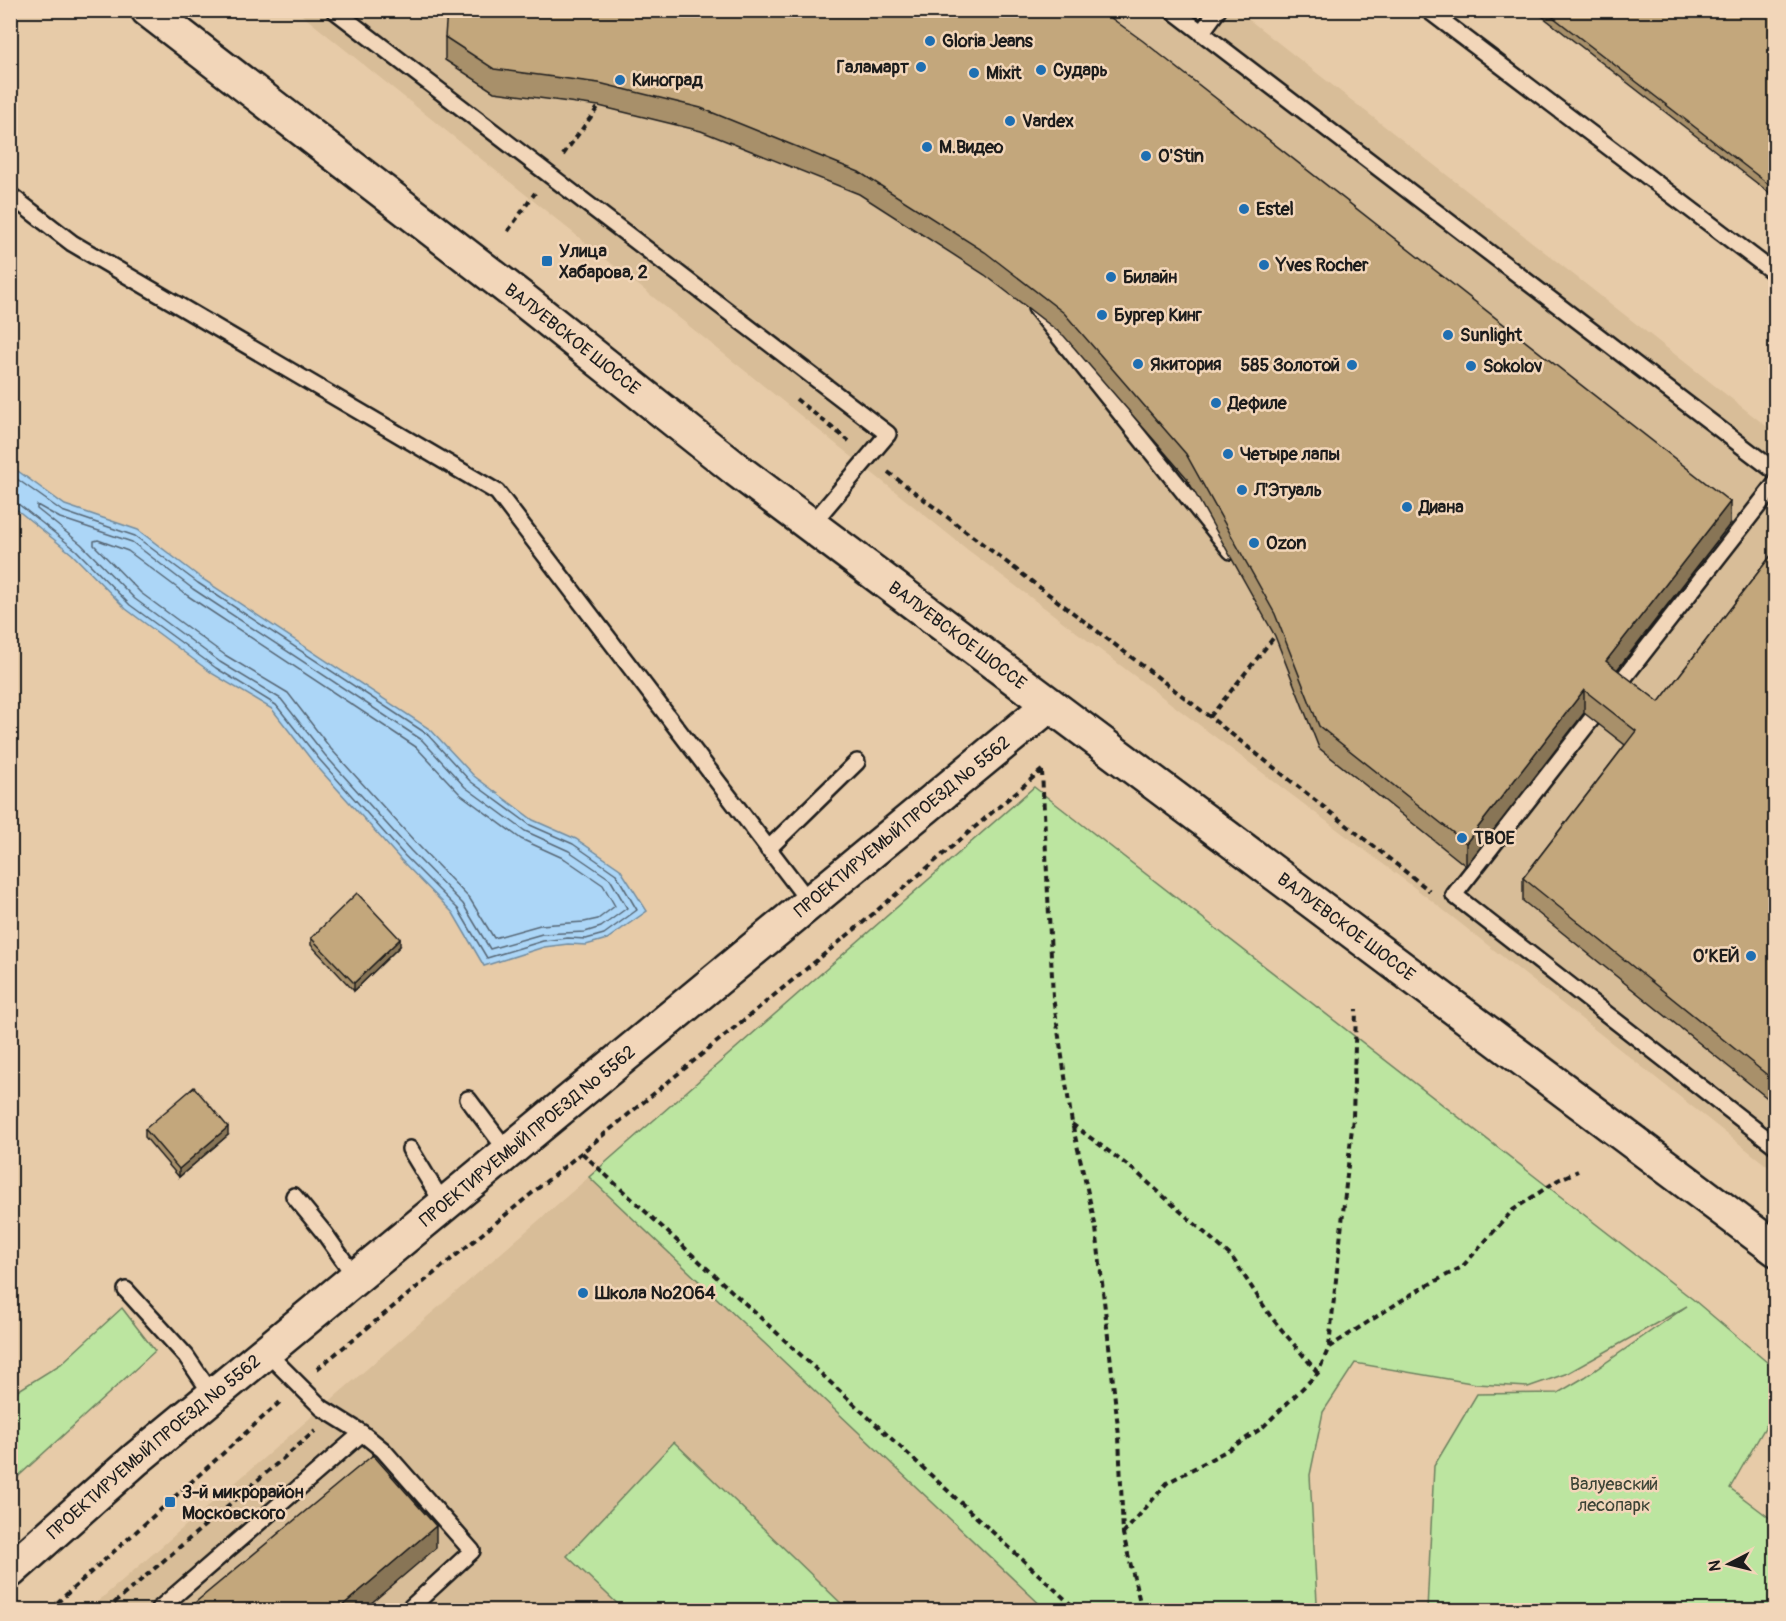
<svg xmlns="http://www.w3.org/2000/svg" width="1786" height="1621" font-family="Pangolin,sans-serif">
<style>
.built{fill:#d8bd98}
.green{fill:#bce5a0;stroke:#6c805e;stroke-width:1.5}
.water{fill:#acd6f7;stroke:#728c9f;stroke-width:1.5}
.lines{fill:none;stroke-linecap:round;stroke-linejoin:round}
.shore{stroke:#566674;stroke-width:1.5}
.lane-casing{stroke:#1c1c1c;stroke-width:20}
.secondary-casing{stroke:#1c1c1c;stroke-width:38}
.path{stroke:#1c1c1c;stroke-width:4;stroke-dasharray:6 4.5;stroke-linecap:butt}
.lane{stroke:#f2d6b9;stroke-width:15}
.secondary{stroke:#f2d6b9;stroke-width:33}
.wall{fill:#a8906b;stroke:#1c1c1c;stroke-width:1.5}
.shaded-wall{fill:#887557;stroke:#1c1c1c;stroke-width:1.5}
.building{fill:#c3a77c;stroke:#1c1c1c;stroke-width:1.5}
.poi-dot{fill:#1f6fb2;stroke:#f2d6b9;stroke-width:2}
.labels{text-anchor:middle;stroke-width:5;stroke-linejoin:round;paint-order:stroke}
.poi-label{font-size:18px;font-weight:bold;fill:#1c1c1c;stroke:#f2d6b9;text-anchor:start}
.street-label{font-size:18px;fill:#1c1c1c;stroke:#f2d6b9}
.park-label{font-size:18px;fill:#3c4436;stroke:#f2d6b9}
</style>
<rect width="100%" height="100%" fill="#e7cba8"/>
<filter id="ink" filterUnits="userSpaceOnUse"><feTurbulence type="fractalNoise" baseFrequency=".0167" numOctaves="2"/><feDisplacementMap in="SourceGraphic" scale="12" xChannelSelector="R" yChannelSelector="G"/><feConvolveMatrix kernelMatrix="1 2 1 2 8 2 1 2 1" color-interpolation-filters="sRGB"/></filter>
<g filter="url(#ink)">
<path class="built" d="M297,11H1238L1775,433V1172L1432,901L968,550Z
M589,1177L1046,1610H88Z"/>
<path class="green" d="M1034,787L1695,1301L1775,1369V1410L1730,1488L1775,1522V1610H1427L1434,1466L1477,1394L1558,1393L1585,1377L1687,1306L1568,1373L1528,1387L1477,1384L1355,1363L1323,1412L1310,1475L1317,1602L1295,1610H1046L589,1177Z
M122,1308L155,1351L11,1483V1395L61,1364Z
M674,1442L848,1610H624L567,1556Z"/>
<path class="water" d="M11,466L65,505L138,530L201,578L431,730L474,776L533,820L576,839L620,869L647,911L607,939L586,945L568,944L544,947L484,966L453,913L401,860L314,763L272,709L213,674L126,609L72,554L11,505Z"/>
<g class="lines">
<path class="shore" d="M10,474L62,511L135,536L198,583L427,734L470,781L530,825L573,844L616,874L637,910L604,934L586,939L568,938L543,941L487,958L458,909L405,856L319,759L276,705L216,668L130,605L76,550L17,503L10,501
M37,505L60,518L132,542L193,589L422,740L465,787L525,831L569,851L610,879L627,908L601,927L585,932L542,934L490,949L463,904L411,851L325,755L281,699L220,662L135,599L81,544L37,509Z
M98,540L128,551L188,596L416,747L460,794L521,839L565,859L603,885L615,906L598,919L584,922L540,925L494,938L470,899L418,845L331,749L288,693L225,655L141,593L94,545V541Z"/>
<defs>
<path id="lane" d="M334,10L888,434L811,525
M1172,10L1776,472
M1428,10L1776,274
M1201,33L1218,10
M10,195L72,243L497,492L810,903
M1036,308L1231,551
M1776,483L1454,895L1776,1146
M768,849L857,762
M468,1099L508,1152
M410,1149L444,1205
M294,1196L325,1234L356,1278
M126,1290L186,1356L213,1396
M266,1352L322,1408L362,1433L383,1450L472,1551L408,1610
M158,1610L362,1433"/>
<g id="secondary">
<path id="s1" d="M148,10L521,298L737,470L1776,1249"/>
<path id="s2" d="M10,1571L136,1459L1048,706"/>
</g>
</defs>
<use href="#lane" class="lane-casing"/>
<use href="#secondary" class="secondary-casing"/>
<path class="path" d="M563,155L599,106
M508,231L535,193
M796,399L849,441
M888,472L1210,717L1430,891
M1210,717L1275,636
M1042,771L1053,997L1072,1123L1096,1228L1119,1436L1123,1534L1142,1610
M1072,1124L1135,1171L1232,1257L1271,1317L1318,1373
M582,1153L1077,1610
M1329,1346L1353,1118L1356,1009
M317,1369L860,925L1042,770
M1123,1534L1167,1483L1228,1450L1262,1428L1318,1373L1329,1347L1415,1292L1462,1267L1513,1210L1558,1180L1578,1171
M49,1610L280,1402
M106,1610L315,1431"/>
<use href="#lane" class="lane"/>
<use href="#secondary" class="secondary"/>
</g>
<path class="wall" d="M1100,10L1730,524L1617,670L1659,702L1776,549V1105L1523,901V878L1625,745L1584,713L1466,866L1319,748L1275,636L1186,477L1064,336L985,275L859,194L701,131L599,106L494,92L445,60V37Z
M1534,10H1776V198Z
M311,938L400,946L354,991L311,945Z
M145,1129L228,1135L179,1177L145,1137Z"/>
<path class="shaded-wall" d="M1730,502V524L1606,684V661Z
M1584,690V713L1466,866V843Z
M400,939V946L354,991V983Z
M228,1127V1135L179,1177V1169Z
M436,1526V1548L362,1611H336Z"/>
<path class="building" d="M447,10H1100L1143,41L1730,502L1606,661L1659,702L1776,549V1082L1523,878L1636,731L1584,690L1466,843L1319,726L1275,614L1186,454L1064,313L985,252L859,172L701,108L599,83L494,69L445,37Z
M1544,10H1776V190Z
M357,893L400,939L354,983L311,938Z
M194,1087L228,1127L179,1169L145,1129Z
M373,1455L436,1526L336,1611H185Z"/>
</g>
<g class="poi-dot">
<circle cx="930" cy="41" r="6"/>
<circle cx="921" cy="67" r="6"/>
<circle cx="1041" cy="70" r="6"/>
<circle cx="974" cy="73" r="6"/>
<circle cx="620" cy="80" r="6"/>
<circle cx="1010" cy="121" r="6"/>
<circle cx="927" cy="147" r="6"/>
<circle cx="1146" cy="156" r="6"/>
<circle cx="1244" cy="209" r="6"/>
<rect x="541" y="255" width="12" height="12" rx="3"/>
<circle cx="1264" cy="265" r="6"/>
<circle cx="1111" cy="277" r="6"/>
<circle cx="1102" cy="315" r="6"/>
<circle cx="1448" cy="335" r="6"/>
<circle cx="1138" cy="364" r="6"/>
<circle cx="1352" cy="365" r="6"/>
<circle cx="1471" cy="366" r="6"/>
<circle cx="1216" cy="403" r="6"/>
<circle cx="1228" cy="454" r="6"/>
<circle cx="1242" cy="490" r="6"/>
<circle cx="1407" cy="507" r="6"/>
<circle cx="1254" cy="543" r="6"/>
<circle cx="1462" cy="838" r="6"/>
<circle cx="1751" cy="956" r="6"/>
<circle cx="583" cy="1293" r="6"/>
<rect x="164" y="1496" width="12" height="12" rx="3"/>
</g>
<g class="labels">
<g class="poi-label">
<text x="942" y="47">Gloria Jeans</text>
<text x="909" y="73" text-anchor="end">Галамарт</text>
<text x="1053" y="76">Сударь</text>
<text x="986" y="79">Mixit</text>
<text x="632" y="86">Киноград</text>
<text x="1022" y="127">Vardex</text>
<text x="939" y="153">М.Видео</text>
<text x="1158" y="162">O'Stin</text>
<text x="1256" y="215">Estel</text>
<text x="559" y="257">Улица<tspan x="559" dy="21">Хабарова, 2</tspan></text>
<text x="1276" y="271">Yves Rocher</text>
<text x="1123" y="283">Билайн</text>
<text x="1114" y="321">Бургер Кинг</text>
<text x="1460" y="341">Sunlight</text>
<text x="1150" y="370">Якитория</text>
<text x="1340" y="371" text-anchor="end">585 Золотой</text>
<text x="1483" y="372">Sokolov</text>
<text x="1228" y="409">Дефиле</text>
<text x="1240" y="460">Четыре лапы</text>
<text x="1254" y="496">Л'Этуаль</text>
<text x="1419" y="513">Диана</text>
<text x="1266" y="549">Ozon</text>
<text x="1474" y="844">ТВОЕ</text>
<text x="1739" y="962" text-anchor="end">О’КЕЙ</text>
<text x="595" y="1299">Школа №2064</text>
<text x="182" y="1498">3-й микрорайон<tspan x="182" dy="21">Московского</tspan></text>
</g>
<g class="street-label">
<text dy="6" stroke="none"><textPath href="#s1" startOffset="537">ВАЛУЕВСКОЕ ШОССЕ</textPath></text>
<text dy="6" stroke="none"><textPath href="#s1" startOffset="1023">ВАЛУЕВСКОЕ ШОССЕ</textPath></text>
<text dy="6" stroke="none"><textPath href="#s2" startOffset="1162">ПРОЕКТИРУЕМЫЙ ПРОЕЗД № 5562</textPath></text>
<text dy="6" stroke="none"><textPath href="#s1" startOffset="1509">ВАЛУЕВСКОЕ ШОССЕ</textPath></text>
<text dy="6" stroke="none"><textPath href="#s2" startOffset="676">ПРОЕКТИРУЕМЫЙ ПРОЕЗД № 5562</textPath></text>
<text dy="6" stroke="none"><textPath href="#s2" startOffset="190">ПРОЕКТИРУЕМЫЙ ПРОЕЗД № 5562</textPath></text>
</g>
<g class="park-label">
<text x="1614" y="1490">Валуевский<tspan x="1614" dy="21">лесопарк</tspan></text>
</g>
</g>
<rect width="1786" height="1621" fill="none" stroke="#f2d6b9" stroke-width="36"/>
<rect x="18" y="18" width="1750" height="1585" fill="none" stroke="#1c1c1c" stroke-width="2" filter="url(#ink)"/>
<g transform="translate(1729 1564) rotate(263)" stroke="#f2d6b9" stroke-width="4.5" paint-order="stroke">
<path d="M0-4.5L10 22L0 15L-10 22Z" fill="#1c1c1c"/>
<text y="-9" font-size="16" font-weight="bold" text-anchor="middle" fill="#1c1c1c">N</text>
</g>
</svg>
